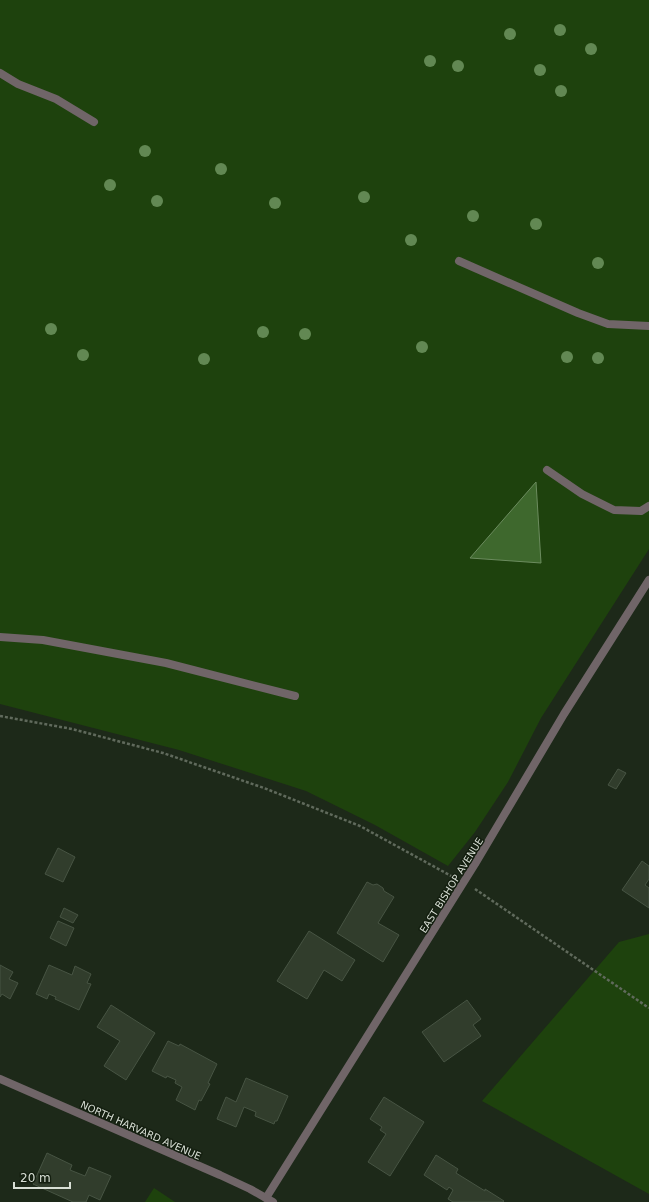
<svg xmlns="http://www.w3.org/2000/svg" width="649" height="1202" font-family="'DejaVu Sans',sans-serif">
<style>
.green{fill:#1e420d}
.water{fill:#3e682d;stroke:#6c8c5f}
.building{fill:#313d2c;stroke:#475443}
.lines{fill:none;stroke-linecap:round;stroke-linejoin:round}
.path{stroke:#606a5c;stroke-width:2.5;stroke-dasharray:3 2;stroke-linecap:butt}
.service{stroke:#706568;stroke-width:8}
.minor{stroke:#706568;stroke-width:8}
.tertiary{stroke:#706568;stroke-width:8}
.tree{fill:#628853}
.labels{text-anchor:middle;stroke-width:3;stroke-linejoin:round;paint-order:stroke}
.street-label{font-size:10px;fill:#d8dfd5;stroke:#141f10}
</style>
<rect width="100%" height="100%" fill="#1d2919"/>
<path class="green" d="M0,0H649V549L541,718L508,782L475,832L448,866L375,825L306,791L179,750L0,704Z
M649,934V1194L482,1101L619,942Z
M154,1188L175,1202H145Z"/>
<path class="water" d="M536,482L541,563L470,558Z"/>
<path class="building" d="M618,769L626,773L616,789L608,785Z
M58,848L75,857L63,882L45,874Z
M642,861L649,866V879L645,885L649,888V908L622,890Z
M367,882L373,885L377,884L383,888L384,891L394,897L378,923L399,935L383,962L337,933Z
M64,908L78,915L73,923L60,917Z
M58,921L74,928L66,946L50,938Z
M309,931L355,960L342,981L324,970L307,999L277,981Z
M0,965L13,972L9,979L18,983L10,999L2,994L0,997Z
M49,965L72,975L75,966L91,974L87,983L91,984L79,1010L55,999L56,997L49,994L47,999L36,994Z
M467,1000L481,1019L473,1025L481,1036L444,1062L422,1032Z
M111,1005L155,1033L126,1080L104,1066L120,1041L97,1027Z
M168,1041L179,1046L180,1044L217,1064L208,1083L210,1084L201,1101L199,1100L195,1110L176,1100L182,1087L175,1083L176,1080L167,1076L166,1078L152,1071Z
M246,1078L288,1096L277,1121H275L274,1124L255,1116L256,1112L244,1107L236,1127L217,1119L226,1097L236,1102Z
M384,1097L424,1122L390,1176L368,1162L386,1134L380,1130L382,1127L370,1119Z
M47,1153L72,1165L70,1170L85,1176L89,1167L111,1176L100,1200L89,1195L86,1202H73L33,1184Z
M436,1155L458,1169L456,1173L485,1191V1189L504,1201L503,1202H453L448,1199L453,1190L449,1187L447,1190L424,1175Z"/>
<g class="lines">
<path class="path" d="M0,716L72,729L163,753L264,788L360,826L453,877
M475,889L649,1008"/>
<path class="service" d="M0,73L18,84L56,99L94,122
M459,261L578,313L608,324L649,326
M547,470L582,494L614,510L641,511L649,506
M0,637L43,640L166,663L295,696"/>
<path class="minor" d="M266,1198L475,864L564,714L649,580"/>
<path class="tertiary" d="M0,1079L220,1175L250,1189L273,1202"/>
</g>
<g class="tree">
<circle cx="560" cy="30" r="6"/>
<circle cx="510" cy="34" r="6"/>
<circle cx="591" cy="49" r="6"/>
<circle cx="430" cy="61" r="6"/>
<circle cx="458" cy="66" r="6"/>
<circle cx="540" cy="70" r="6"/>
<circle cx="561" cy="91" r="6"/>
<circle cx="145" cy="151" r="6"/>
<circle cx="221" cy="169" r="6"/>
<circle cx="110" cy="185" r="6"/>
<circle cx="364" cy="197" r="6"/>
<circle cx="157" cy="201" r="6"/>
<circle cx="275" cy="203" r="6"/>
<circle cx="473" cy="216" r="6"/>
<circle cx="536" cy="224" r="6"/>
<circle cx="411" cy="240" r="6"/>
<circle cx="598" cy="263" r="6"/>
<circle cx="51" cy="329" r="6"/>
<circle cx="263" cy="332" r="6"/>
<circle cx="305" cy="334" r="6"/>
<circle cx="422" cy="347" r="6"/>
<circle cx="83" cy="355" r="6"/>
<circle cx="567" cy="357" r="6"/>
<circle cx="598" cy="358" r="6"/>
<circle cx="204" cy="359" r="6"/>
</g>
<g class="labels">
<g class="street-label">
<text transform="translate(451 885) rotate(-58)" y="4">EAST BISHOP AVENUE</text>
<text transform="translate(141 1130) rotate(24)" y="4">NORTH HARVARD AVENUE</text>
</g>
</g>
<path d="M14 1182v6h56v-6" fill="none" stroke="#d8dfd5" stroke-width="2"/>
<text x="20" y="1182" font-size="12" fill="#d8dfd5" stroke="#141f10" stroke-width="3" paint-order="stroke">20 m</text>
</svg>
